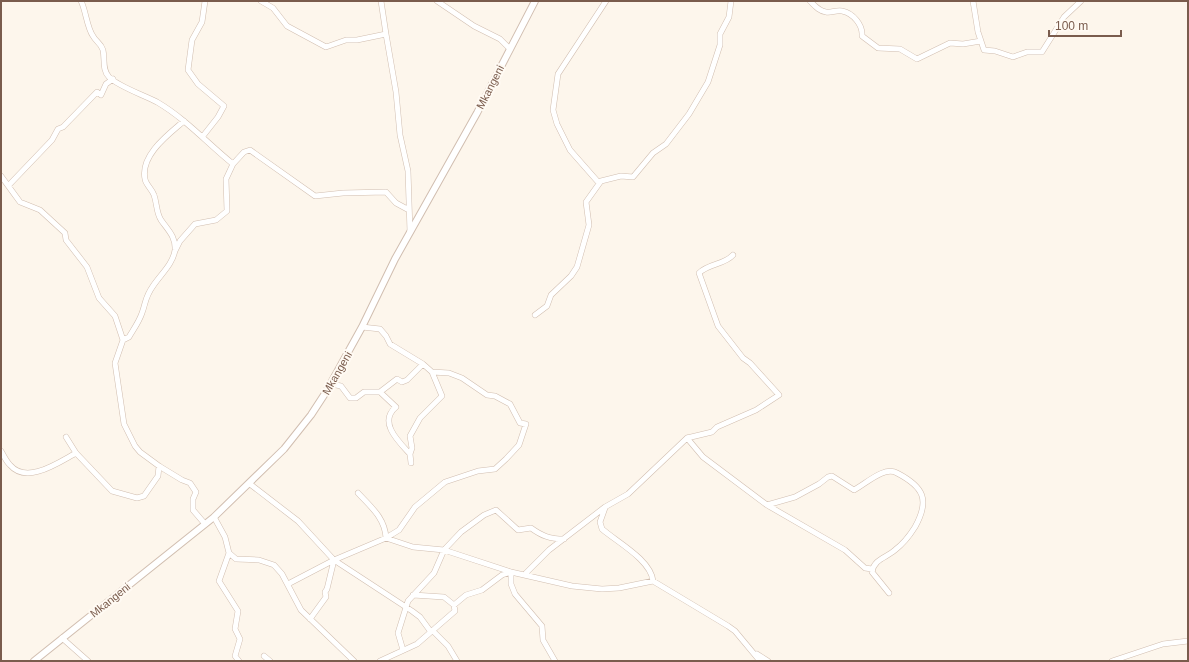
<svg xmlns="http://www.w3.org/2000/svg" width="1189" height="662" font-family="Helvetica,sans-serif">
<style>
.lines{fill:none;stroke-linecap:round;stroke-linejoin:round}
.minor-casing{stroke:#d1beb0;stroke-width:6}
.tertiary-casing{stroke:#d1beb0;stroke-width:8}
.minor{stroke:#fff;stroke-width:5}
.tertiary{stroke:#fff;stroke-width:6}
.labels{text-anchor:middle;stroke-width:4;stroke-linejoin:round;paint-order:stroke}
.street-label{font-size:11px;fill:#7a5c4d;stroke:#fffaf3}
</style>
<rect width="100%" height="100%" fill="#fdf6ec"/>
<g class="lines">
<defs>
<path id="minor" d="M81,1C86,11 87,28 93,36C96,42 101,43 103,50C105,59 102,70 109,77C119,87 144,95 157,102C186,119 207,143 233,164L244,152L250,150L315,196L343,193L386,192L396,203L409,210
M261,1L273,8L287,26L326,47L346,40H357L386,34L381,1
M437,1L474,26L500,39L510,49
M810,1C815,6 819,11 826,12C831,13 836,10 842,11C853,13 863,25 862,36L878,48L900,49L917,59L950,43L963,44L981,41
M973,1L978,32L984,50L995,51L1013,57L1027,52H1042L1064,17L1081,1
M386,34L396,92L400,135L408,171L410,232
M203,136L218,117L224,106L198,84L188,70L192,40L202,22L205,1
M1,176L20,202L40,210L65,233L66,240L87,267L99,298L115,316L123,340L115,363L124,424L135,446L140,452L159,466L182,480L190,483L196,492L193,499V510L205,524
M599,183L570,150L557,124L553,110L558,74L606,1
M9,185L52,140L58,129L63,127L97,92L101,95L106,84L113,79
M175,251L180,241L195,224L216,220L227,211L226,179L233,164
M535,315L547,306L551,295L571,276L577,267L589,225L586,202L601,181L621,176L633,177L653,153L666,144L689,114L708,82L720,45V34L729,17L731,1
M123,340L129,337C133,330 139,322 142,313C146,302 145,297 153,286C161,274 173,264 175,250C176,237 168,230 161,220C156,212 157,203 154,195C152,189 146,185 145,179C140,155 169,134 184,121
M331,384L341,386L350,398H356L364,392H380L397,379L402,382L407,380L423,364
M380,392L396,407C378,422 398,441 410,454
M66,437L76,453L112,491L137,498L144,496L158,476L159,466
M687,438L703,457L767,505L845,550L865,568L872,569
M1,451C4,456 6,461 10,465C27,485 59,462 76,453
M411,463L410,454L412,448L410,436L420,418L442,396L432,372
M250,484L298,521L334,560L412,611L420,617L431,632
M358,493C371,507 385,518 386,538L399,530L415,507L445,482L478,471L495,469L506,459L519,445L526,424L520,423L510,404L495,396L487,395L462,378L449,373L432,372L423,364L390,344L386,336L380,329L362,327
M767,505L795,497L819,484L828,477L832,476L854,490C867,483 884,466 897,473C924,487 930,500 915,527C910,535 903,544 895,550C886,558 874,559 872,572L889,593
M605,508L600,522L602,529C617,542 651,560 653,581
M214,517L225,537L229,553L236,559L259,560L274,565L282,574L301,610L354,661
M229,553L219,581L238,611L235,629L240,639L235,656L239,661
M525,574L549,550L605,507L628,494L687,438L712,432L717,427L756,410L779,395L750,363L743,358L718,326L699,273C709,263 724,265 733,255
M288,584L334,560L386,538L413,547L444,550L511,572L572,586L602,589L619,588L653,581L728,626L735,631L760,661
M413,595L444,597L454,605L466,595L482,590L502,575L511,572V584L515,594L542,626L543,640L555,661
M310,619L326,597L325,592L327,589L334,560
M433,631L448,646L457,661
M62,638L88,661
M403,650L398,633L408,601L434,573L444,550L461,532L484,515L496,510L518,530L531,528C542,536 550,539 564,539
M757,654L768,661
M264,656L270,661
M380,661L417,644L455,611L454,605
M1112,661L1163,644L1188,641"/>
<path id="tertiary" d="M34,661L214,517L284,449L311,415L326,392L362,327L395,259L477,113L535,1"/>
</defs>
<use href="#minor" class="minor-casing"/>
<use href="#tertiary" class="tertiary-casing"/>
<use href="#minor" class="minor"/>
<use href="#tertiary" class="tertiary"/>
</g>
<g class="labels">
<g class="street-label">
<text transform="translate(490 87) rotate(-63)" y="4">Mkangeni</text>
<text transform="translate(337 373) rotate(-60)" y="4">Mkangeni</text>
<text transform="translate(110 600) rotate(-39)" y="4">Mkangeni</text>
</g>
</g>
<rect width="1189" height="662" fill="none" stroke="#7a5c4d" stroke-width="4"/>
<path d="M1049 30v6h72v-6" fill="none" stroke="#7a5c4d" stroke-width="2"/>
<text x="1055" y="30" font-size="12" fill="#7a5c4d" stroke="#fffaf3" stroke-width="3" paint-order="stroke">100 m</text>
</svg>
